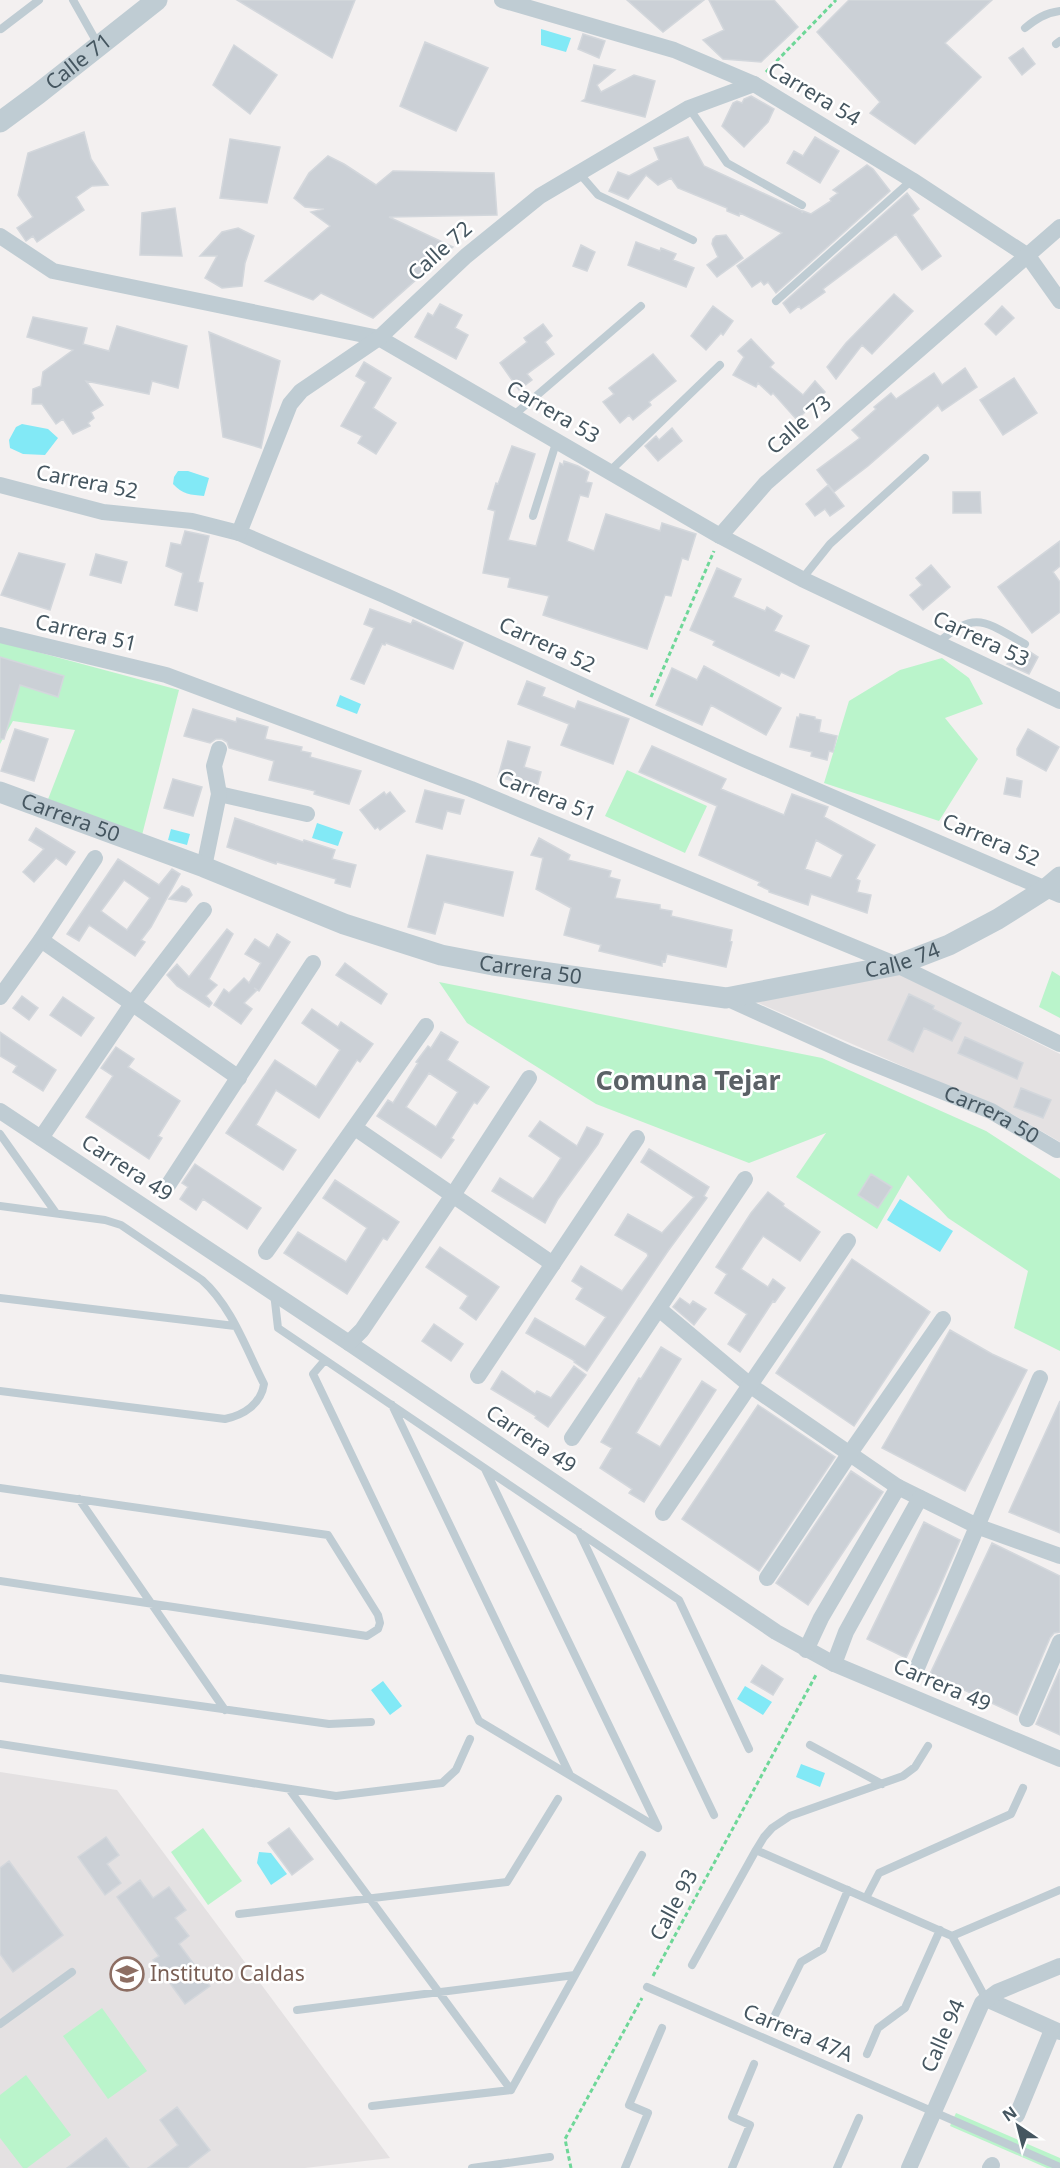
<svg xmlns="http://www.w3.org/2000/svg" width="1060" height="2168" font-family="'Noto Sans',sans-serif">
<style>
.education{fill:#e4e1e2}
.green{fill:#baf4cb}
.water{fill:#82e9f6}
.building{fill:#cbd0d6;stroke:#d3d7dc;stroke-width:1.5;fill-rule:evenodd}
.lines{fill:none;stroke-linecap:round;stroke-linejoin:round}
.path{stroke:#6ed798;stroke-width:3;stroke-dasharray:4.5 3;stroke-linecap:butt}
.service{stroke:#bfccd3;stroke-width:8}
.minor{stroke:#bfccd3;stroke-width:16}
.tertiary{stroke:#bfccd3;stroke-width:21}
.labels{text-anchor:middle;stroke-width:5;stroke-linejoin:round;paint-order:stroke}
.street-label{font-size:21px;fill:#455660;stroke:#fff}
.education-label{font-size:21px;fill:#785e54;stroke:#fff;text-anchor:start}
.district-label{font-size:27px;font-weight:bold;fill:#5b6166;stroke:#fff}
</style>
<rect width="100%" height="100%" fill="#f3f0f0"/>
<path class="education" d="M897,973L1060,1054V1142L1012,1114L754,1001Z
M0,1772L117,1790L390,2158L305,2168H0Z"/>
<path class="green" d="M0,642L179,690L140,843L45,807L75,730L13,721L0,744Z
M942,658L969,678L983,704L945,718L978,759L939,821L824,783L849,701L900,670Z
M627,770L707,806L685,853L605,816Z
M1052,971L1060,976V1018L1039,1007Z
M439,982L822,1058L986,1131L1060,1179V1351L1014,1328L1028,1271L948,1218L908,1175L877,1229L796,1177L826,1133L749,1163L596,1104L467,1023Z
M203,1828L242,1881L208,1905L171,1852Z
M102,2008L147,2071L108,2099L63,2036Z
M26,2075L71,2135L27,2168H23L0,2138V2095Z
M956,2113L1060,2158V2168H1047L950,2126Z"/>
<path class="water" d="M541,29L571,38L566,52L541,45Z
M22,424L48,429L58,438L45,455L23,454L10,448L9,440L16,427Z
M178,471H188L209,478L204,496C191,495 182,494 173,484L174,477Z
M340,695L361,704L357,714L336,706Z
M317,823L343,832L338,846L312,838Z
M171,829L190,834L187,845L168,840Z
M900,1199L953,1231L940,1252L887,1220Z
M383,1681L402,1706L390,1715L371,1690Z
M745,1686L772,1702L763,1715L737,1699Z
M801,1764L825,1773L820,1787L796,1777Z
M259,1852L271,1853L287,1874L271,1885L257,1863Z"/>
<path class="building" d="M237,0H355L332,58Z
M627,0H704L663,32Z
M709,0H774L798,27L761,62L723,59L703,40L724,30Z
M849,0H992L945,43L981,77L915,144L870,113L880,102L817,32Z
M583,34L605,41L599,58L578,49Z
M425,42L488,68L456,131L400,106Z
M234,45L277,75L250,114L213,85Z
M1023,48L1035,64L1022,75L1009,58Z
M594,65L615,70L597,85L601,92L634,75L655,81L645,117L582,101L585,99Z
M751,96L774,109L768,122L744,147L722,126L733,103L737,101L742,103L744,99Z
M84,132L91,159L108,185L92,186L76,197L84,210L37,242L33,236L26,241L17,228L33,217L18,195L28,153Z
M688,137L704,166L802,211V213L803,211L811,214L831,201L830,199L838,193L833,190L867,165L873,169L890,191L776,293L768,282L764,285L761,281L752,287L737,266L782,233L740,213L739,216L727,211V208L678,188L671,178L658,185L646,175L628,199L609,191L618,172L629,176L659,160L654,148Z
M815,137L839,151L820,183L787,163L794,151L803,156Z
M230,139L280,147L267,203L220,198Z
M328,156L344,164L376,185L393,171L494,173L497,215L389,217L453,247L373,318L321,293L313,300L265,281L330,226L311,212L324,209L305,207L294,198L309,173Z
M907,193L919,209L912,215L941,256L922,270L896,234L823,289L825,292L801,309L799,306L790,313L783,303Z
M175,208L182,256L140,255L142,213Z
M238,228L254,236L245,263L242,286L222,288L205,278L217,256H200L222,232Z
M726,235L743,258L717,277L707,265L718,257L712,244L713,239L716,236Z
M636,242L660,251L661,248L676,254L673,260L694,268L686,287L628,265Z
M581,245L595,252L587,271L573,266Z
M894,294L913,311L872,354L862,345L836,379L827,367L846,343Z
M440,304L462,315L455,328L468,335L456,359L415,337L428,313L433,316Z
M713,306L733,321L723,335L721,333L706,350L691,336Z
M1002,306L1014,318L996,335L985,324Z
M33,317L87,328L83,344L109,351L117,326L187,346L178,388L152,381L149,394L86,381L103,405L91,412L94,418L88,423L90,426L73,434L63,419L56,424L42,404H32L33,389L41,386L43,372L73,350L27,337Z
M543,324L552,336L545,342L554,354L527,374L532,380L519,390L500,363L527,342L524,338Z
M209,332L280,361L261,448L223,437Z
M751,339L774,363L770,367L803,395L815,381L825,392L797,420L773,393L771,395L758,383L756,387L733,375L744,357L738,351Z
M653,354L676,381L649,402L651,405L633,420L629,415L620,423L603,402L614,394L609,388Z
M364,362L391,378L373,408L396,423L376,454L358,443L362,436L341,426L366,382L356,376Z
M965,368L977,387L942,411L938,405L868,466L834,492L817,470L860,438L852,430L876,409L874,407L891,393L896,399L934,373L942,385Z
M1014,378L1037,413L1003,435L980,400Z
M672,428L682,441L658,461L645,446L656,436L659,440Z
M512,446L535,454L508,540L536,546L560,463L563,465L564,461L578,466L589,472L586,482L592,483L588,497L580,495L567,541L594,551L606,514L660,531L662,523L696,534L688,560L682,558L671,596L665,595L647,649L543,615L549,596L508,587L510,578L483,573L495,511L488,509L496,483L498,484Z
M828,485L844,506L830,516L825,509L815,516L806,504Z
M953,492H980L981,513H953Z
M185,531L209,536L198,582L203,583L197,611L175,605L183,573L166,566L171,543L181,545Z
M1060,541V566L1053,572L1060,582V612L1032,633L998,587Z
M19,553L65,564L50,610L1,595Z
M96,554L127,562L121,583L90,575Z
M931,565L950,587L923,610L910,595L922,585L916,578Z
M717,568L741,579L733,597L765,611L767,607L782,616L774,631L809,646L794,678L781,672L779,676L713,645L715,641L690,630Z
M370,609L411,624L413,620L463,643L453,669L386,643L385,645L382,644L364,684L351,679L374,628L364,624Z
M1027,650L1038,657L1029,674L1007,664Z
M0,657L64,676L58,697L20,685L4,739H0Z
M704,666L781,708L766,735L711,705L702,725L656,705L672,668L697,680Z
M527,681L545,688L542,696L575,709L578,701L629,719L613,764L561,745L569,724L518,704Z
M193,709L236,722L237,718L268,727L265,739L302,747L301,751L311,753L310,757L361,771L349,804L314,794L315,791L269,780L274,761L229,748L227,742L222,739H216L210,743L184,736Z
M800,714L815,717V719L821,720L819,732L837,736L833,752L829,751L827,760L811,756L812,752L790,747L797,717L799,718Z
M15,729L48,739L34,781L1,771Z
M1028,729L1059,747L1046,771L1017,755V749Z
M508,741L530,747L524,767L541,772L537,787L498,777Z
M652,746L726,779L721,789L784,815L792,794L828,807L824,817L875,845L856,879L860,881L857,892L871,895L867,913L811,894L808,905L769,892V890L758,885L760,882L699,855L717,806L639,772ZM816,840L843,855L831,878L805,869Z
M1007,778L1022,781L1020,797L1004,794Z
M173,779L202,787L193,816L164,808Z
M425,790L464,800L460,814L447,811L442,829L416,822Z
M384,792L386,795L390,792L405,811L380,830L378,827L375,829L360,810Z
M235,818L303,842L304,840L335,850L332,859L356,865L350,887L335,883L336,879L277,862L276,864L227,847Z
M36,828L75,852L66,865L56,858L34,882L23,872L44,849L29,840Z
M539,838L570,855L568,860L611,871L609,877L620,880L615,898L660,905V909L672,911L671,916L732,930L730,941L732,942L726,967L667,954L665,962L662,961V966L599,951L601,945L564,935L571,908L536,889L543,858L531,855Z
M427,855L513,872L503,916L444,902L435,934L408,927Z
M118,859L159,885L172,869L180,874L151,927L141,940L145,942L135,956L89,925L79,941L67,934ZM124,880L150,898L127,930L101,911Z
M182,886L189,889L192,895L186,902L169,899Z
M227,929L233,934L209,979L217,985L206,996L212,1003L209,1007L177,986L167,975L177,964L189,977Z
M277,934L290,942L259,991L254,988L257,990L244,1003L252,1009L241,1024L214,1005L224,989L229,993L244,978L249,983L261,963L245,954L255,939L269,948Z
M345,963L387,994L381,1004L336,975Z
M909,994L934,1006L933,1009L961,1023L952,1041L924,1028L913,1052L888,1040Z
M22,996L38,1008L29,1020L13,1008Z
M63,997L94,1018L81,1036L50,1015Z
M312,1009L338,1027L341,1022L373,1044L360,1062L357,1060L319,1118L276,1090L256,1125L296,1150L283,1170L226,1133L275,1060L316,1087L340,1050L302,1023Z
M0,1032L56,1070L43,1091L13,1072L17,1066L0,1056Z
M441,1032L458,1042L447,1060L489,1087L477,1104L474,1102L451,1138L454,1140L441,1158L377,1116L388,1100L393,1103L418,1063L416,1062L428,1046L431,1048ZM429,1073L458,1092L436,1127L406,1107Z
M965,1037L1023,1063L1017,1079L958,1053Z
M116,1047L134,1059L128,1067L180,1101L158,1136L162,1138L149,1159L86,1117L113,1076L101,1068Z
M1021,1088L1051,1100L1043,1118L1014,1107Z
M540,1121L577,1146L587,1127L603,1134L598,1144L558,1199L545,1223L492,1191L500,1178L533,1199L547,1180L561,1158L529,1136Z
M649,1149L709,1187L704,1196L707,1198L668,1251L587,1371L574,1362L575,1361L526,1333L535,1318L585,1347L606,1317L576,1299L583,1288L572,1281L581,1266L622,1291L648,1256L647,1253L615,1235L625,1219L628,1214L662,1233L694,1197L641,1162Z
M195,1164L261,1208L247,1229L203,1199L196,1210L180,1199L188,1187L182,1183Z
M871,1174L892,1187L878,1208L858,1195Z
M335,1180L399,1222L387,1240L383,1238L347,1294L284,1253L298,1232L346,1262L367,1228L323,1198Z
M768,1192L784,1204L783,1206L820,1232L800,1261L763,1236L754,1249L741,1269L768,1287L773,1279L785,1288L775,1302L773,1301L740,1352L728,1344L747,1314L715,1293L727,1274L716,1267L751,1213Z
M440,1247L499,1287L476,1320L460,1308L468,1296L426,1267Z
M852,1259L930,1312L854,1426L776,1373Z
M680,1298L690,1305L693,1301L706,1309L694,1325L673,1307Z
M434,1324L463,1344L451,1361L422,1341Z
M950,1330L992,1354L1027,1370L965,1491L882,1448Z
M661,1347L681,1359L636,1433L660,1447L702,1381L716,1390L644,1502L629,1493L632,1489L600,1468L612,1448L601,1442L639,1378L641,1379Z
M574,1366L586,1375L548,1427L535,1418L536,1416L491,1389L502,1371L535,1394L537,1391L551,1398Z
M1060,1401V1533L1009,1512Z
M758,1405L835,1457L759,1571L682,1519Z
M851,1471L883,1492L808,1605L776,1583Z
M924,1522L960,1540L937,1593L906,1658L867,1639Z
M992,1543L1060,1576V1632L1054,1633L1050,1638L1017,1715L930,1674Z
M762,1665L783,1679L773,1695L751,1682Z
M1060,1669V1735L1036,1724Z
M289,1828L313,1859L292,1875L268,1843Z
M106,1837L119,1855L107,1864L121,1883L105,1895L78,1857Z
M9,1861L63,1935L13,1972L0,1954V1868Z
M140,1880L153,1898L169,1887L186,1910L175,1918L189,1936L179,1944L210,1986L185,2004L153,1960L159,1956L117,1897Z
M177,2107L210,2150L187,2168H148L178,2145L160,2120Z
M106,2138L129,2168H67Z"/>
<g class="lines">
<path class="path" d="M766,72L836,0
M651,697L714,551
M653,1976L817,1673
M571,2168L565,2139L642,1998"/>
<path class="service" d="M73,0L99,46
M1025,28C1036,19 1045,13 1060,11
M1,29L39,0
M1056,44L1060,41
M689,108L727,163L802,205
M579,173L598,195L693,240
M776,301L912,180
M514,415L641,306
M610,471L720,365
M533,516L557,440
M802,579L830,544L925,458
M938,643C975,609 986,622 1025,644
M0,1134L56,1213
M0,1206L105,1220L121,1225L202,1280C232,1307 246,1349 264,1384C261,1404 244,1415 225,1419L0,1391
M274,1293L278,1328L679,1600L749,1749
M0,1298L235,1326
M325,1360L313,1374L479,1721L658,1828
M392,1405L570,1775
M485,1469L658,1827
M0,1488L328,1535L378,1615L380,1623L378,1629L367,1636L0,1581
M79,1499L225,1710
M579,1532L714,1815
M0,1678L329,1724L371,1722
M0,1744L336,1796L442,1783L456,1770L470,1739
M810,1745L882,1784
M289,1789L511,2090
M756,1850L952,1936L986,1999
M866,1898L879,1873L1011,1814L1023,1788
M239,1914L507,1882L558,1799
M952,1936L1060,1890
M692,1965L756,1850L764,1837L772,1828L790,1816L903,1776L915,1767L928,1746
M647,1987L1060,2167
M297,2010L575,1975
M774,2017L801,1962L823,1949L848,1890
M0,2024L72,1972
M867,2054L878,2028L905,2008L940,1930
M511,2090L642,1855
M372,2106L511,2090
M472,2168L550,2157
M625,2168L648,2113L629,2105L662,2028
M732,2168L750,2125L732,2117L754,2064
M837,2168L859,2118"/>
<g class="minor">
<path d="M502,0L674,50L754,84L912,180L1028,256L1060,301"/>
<path d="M0,236L53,271L379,338L720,536L802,579L1060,701"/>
<path d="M0,485L103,512L192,521L239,533L386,596L746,760L1060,895"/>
<path d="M239,533L290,404L301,391L379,338L466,256L540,196L689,108L754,84"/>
<path d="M720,536L766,483L1060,227"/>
<path d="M0,635L166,675L471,789L897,965L1060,1044"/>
<path d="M219,794L307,814"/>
<path d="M204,867L219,794L214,766L219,749"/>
<path d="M41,940L239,1078"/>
<path d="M0,997L41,940L95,858"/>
<path id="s1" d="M726,998L850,1054L991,1111L1057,1150"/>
<path d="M0,1111L349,1343L776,1632L834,1664L1060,1759"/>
<path d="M355,1128L553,1264"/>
<path d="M41,1138L132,1004L204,910"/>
<path d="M165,1190L313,963"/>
<path d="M266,1252L426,1026"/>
<path d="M659,1309L751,1386L898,1487L979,1527L1060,1556"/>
<path d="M349,1343L362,1330L453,1195L529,1078"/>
<path d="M478,1376L637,1138"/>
<path d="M572,1438L745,1179"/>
<path d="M663,1513L848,1241"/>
<path d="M767,1578L850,1453L943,1319"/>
<path d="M806,1650L821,1618L898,1487"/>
<path d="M834,1664L846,1632L920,1498"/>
<path d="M917,1668L1040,1378"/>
<path d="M1027,1719L1060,1642"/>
<path d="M986,1999L1060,2032"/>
<path d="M1017,2115L1052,2030"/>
<path d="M909,2168L982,2003L997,1992L1060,1966"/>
<path d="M990,2168L992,2165"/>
</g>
<g class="tertiary">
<path id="s2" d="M0,122L38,94L157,0"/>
<path id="s3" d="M0,792L204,867L344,924L441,955L493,965L726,998L897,965L949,945L998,919L1047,888L1060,877"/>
</g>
</g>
<defs>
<symbol id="school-ring" viewBox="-11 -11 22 22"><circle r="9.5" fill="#fff" stroke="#8d6e63" stroke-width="1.5"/><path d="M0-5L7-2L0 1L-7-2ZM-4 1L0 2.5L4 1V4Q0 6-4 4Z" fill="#8d6e63"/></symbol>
</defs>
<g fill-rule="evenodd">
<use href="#school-ring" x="108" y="1955" width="38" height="38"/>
</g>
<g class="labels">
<g class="street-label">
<text dy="7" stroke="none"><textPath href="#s2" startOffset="99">Calle 71</textPath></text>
<text transform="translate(814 94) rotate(31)" y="7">Carrera 54</text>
<text transform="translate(440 251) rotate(-42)" y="7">Calle 72</text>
<text transform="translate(553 412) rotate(30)" y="7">Carrera 53</text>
<text transform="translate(799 425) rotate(-41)" y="7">Calle 73</text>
<text transform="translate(87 482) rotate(11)" y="7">Carrera 52</text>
<text transform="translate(86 633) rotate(13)" y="7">Carrera 51</text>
<text transform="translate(981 639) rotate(25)" y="7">Carrera 53</text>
<text transform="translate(547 645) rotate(25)" y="7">Carrera 52</text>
<text transform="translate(547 796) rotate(22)" y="7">Carrera 51</text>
<text dy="7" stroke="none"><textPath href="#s3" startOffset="75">Carrera 50</textPath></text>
<text transform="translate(991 840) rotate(23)" y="7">Carrera 52</text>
<text dy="7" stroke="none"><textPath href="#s3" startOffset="939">Calle 74</textPath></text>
<text dy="7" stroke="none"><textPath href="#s3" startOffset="561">Carrera 50</textPath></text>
<text dy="7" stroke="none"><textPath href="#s1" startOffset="290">Carrera 50</textPath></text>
<text transform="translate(127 1168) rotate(33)" y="7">Carrera 49</text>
<text transform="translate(531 1439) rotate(34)" y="7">Carrera 49</text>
<text transform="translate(942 1685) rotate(23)" y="7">Carrera 49</text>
<text transform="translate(674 1905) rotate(-62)" y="7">Calle 93</text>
<text transform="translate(798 2033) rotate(23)" y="7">Carrera 47A</text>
<text transform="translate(943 2036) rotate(-66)" y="7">Calle 94</text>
</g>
<g class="education-label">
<text x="150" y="1981">Instituto Caldas</text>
</g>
<g class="district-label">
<text x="688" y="1090">Comuna Tejar</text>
</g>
</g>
<g transform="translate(1018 2126) rotate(325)" stroke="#ffffff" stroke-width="4.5" paint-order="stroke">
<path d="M0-4.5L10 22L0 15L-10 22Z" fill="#455660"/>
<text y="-9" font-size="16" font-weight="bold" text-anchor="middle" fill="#455660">N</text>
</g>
</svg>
